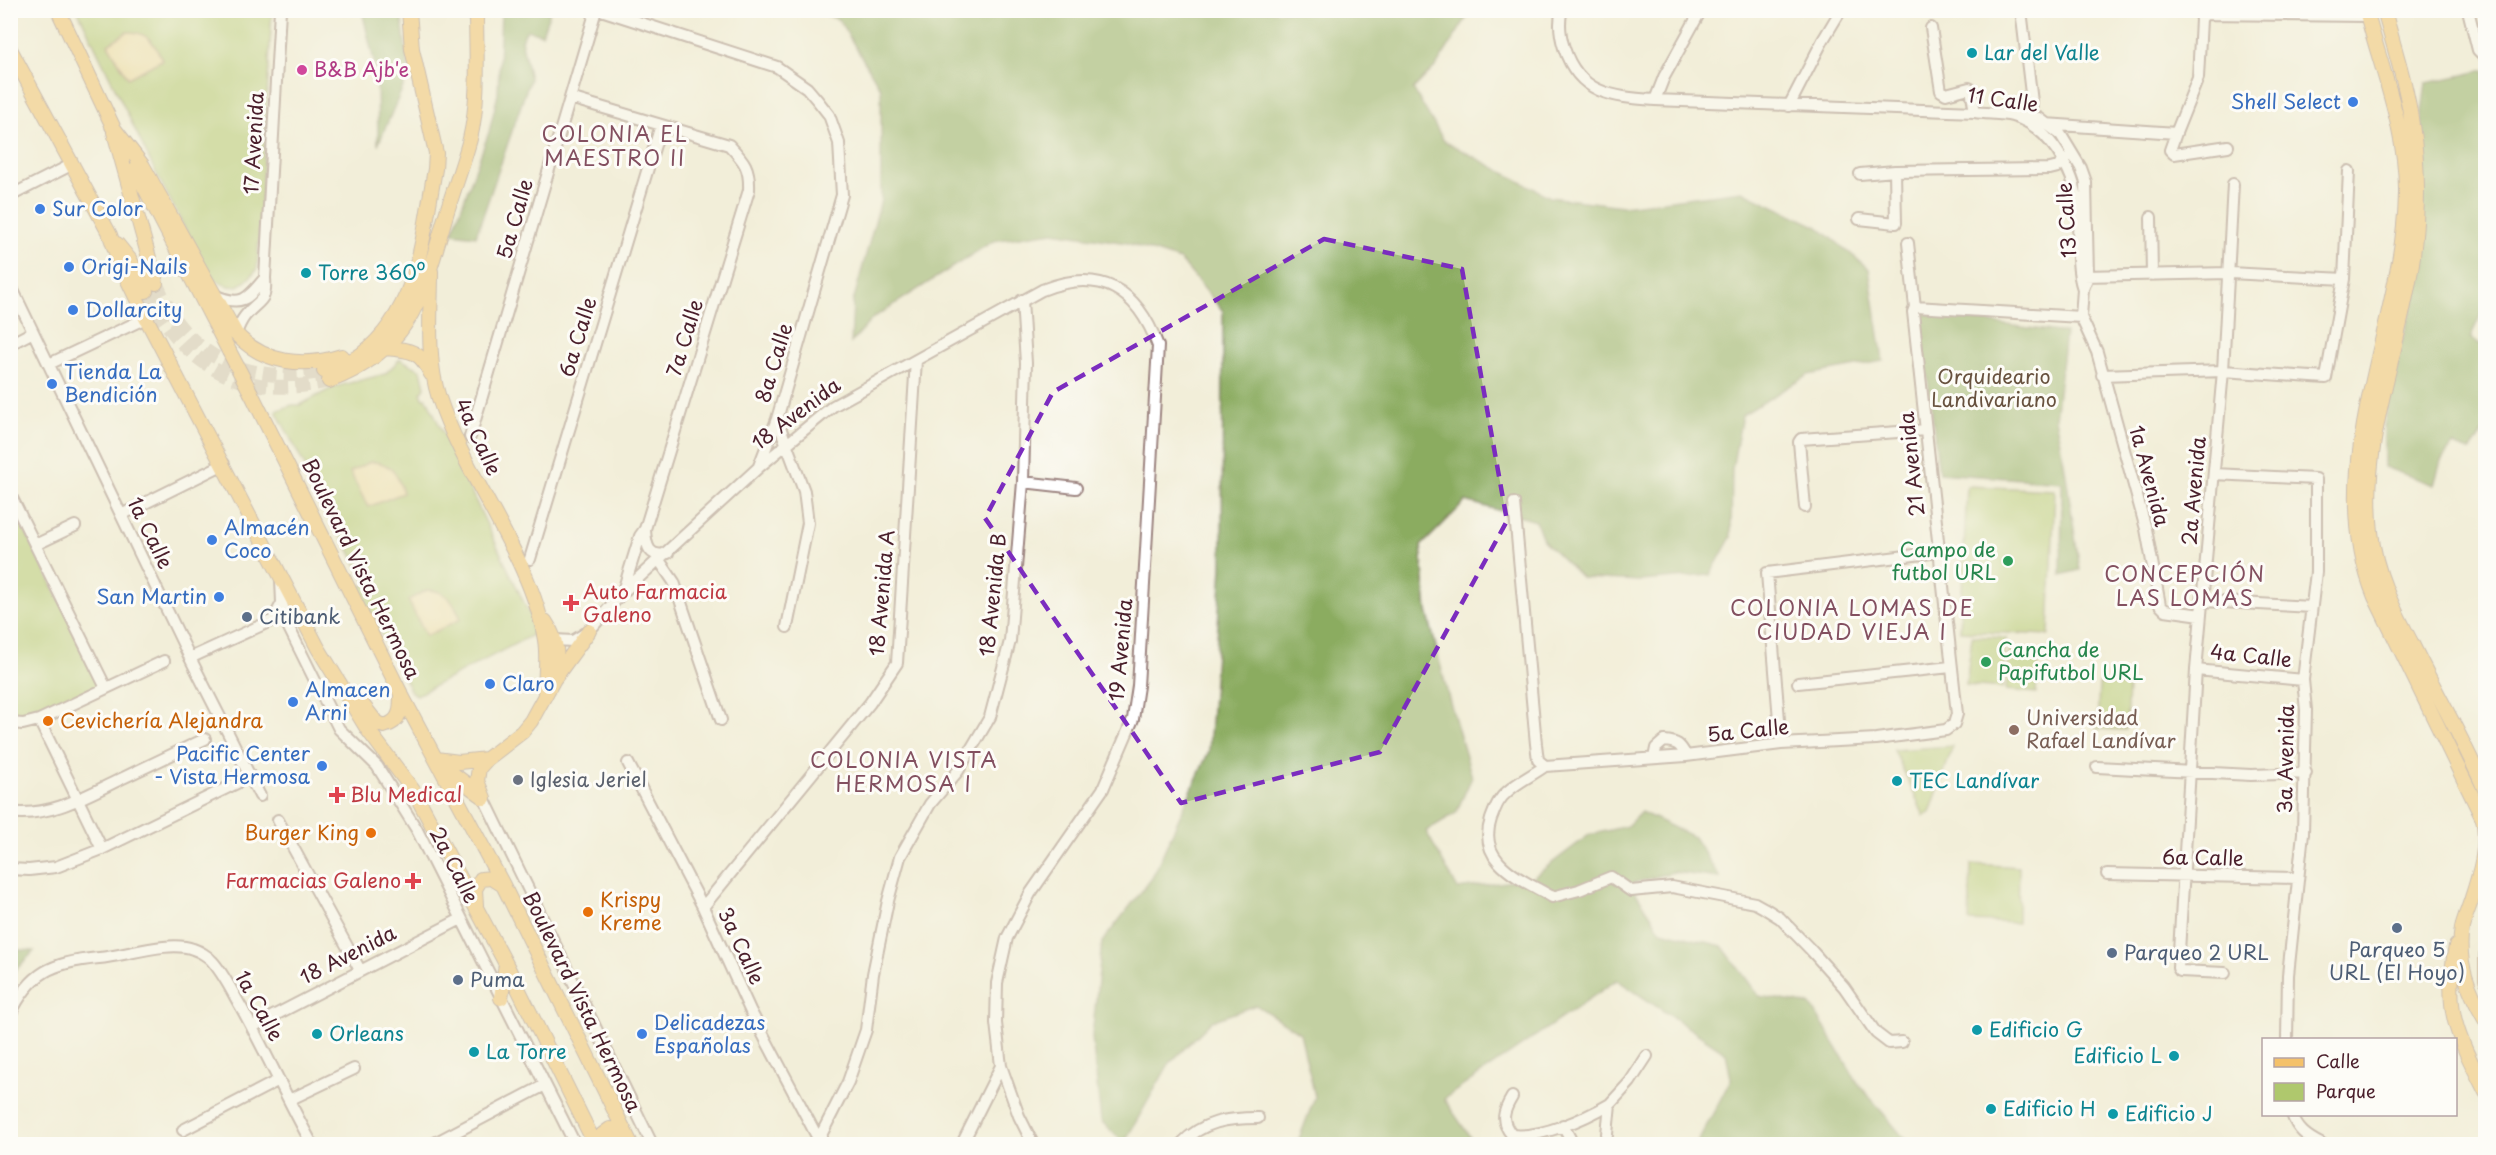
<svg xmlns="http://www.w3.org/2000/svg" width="2496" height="1155" font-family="'Playpen Sans',sans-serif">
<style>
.green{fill:#afc86d;stroke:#7c744c;stroke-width:1.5}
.forest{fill:#8bac60;stroke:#6a6646;stroke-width:1.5}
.sand{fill:#eeda9e;stroke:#9c7c64;stroke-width:1.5}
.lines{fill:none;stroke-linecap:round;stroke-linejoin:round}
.major-tunnel{stroke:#d0c5b6;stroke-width:14;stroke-dasharray:14 7;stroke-linecap:butt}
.minor-casing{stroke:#9e8682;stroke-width:14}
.major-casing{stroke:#9e8682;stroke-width:16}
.minor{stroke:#fff;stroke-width:10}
.major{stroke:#f4c16a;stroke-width:14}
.major-bridge-casing{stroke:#9e8682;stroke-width:16;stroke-linecap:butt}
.major-bridge{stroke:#f4c16a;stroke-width:14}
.marked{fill:none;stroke:#7b2cbf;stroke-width:4.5;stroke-dasharray:12 8;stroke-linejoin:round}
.culture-dot{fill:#0f9aa8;stroke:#fdfcf7;stroke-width:2}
.hotel-dot{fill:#d1479c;stroke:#fdfcf7;stroke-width:2}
.shop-dot{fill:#3f7fe0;stroke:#fdfcf7;stroke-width:2}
.leisure-dot{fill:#2e9e5b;stroke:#fdfcf7;stroke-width:2}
.health-dot{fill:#e0444e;stroke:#fdfcf7;stroke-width:2}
.service-dot{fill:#5c6f8a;stroke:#fdfcf7;stroke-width:2}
.food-dot{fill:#e8710a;stroke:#fdfcf7;stroke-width:2}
.education-dot{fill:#8d6e63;stroke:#fdfcf7;stroke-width:2}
.worship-dot{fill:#6b7280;stroke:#fdfcf7;stroke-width:2}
.labels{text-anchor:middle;stroke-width:6;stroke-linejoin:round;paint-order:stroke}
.culture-label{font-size:20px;fill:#0d838f;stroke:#fdfcf7;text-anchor:start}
.hotel-label{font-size:20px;fill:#b23c85;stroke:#fdfcf7;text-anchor:start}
.street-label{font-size:20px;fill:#4a1f2b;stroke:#fdfcf7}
.shop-label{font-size:20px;fill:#366cbe;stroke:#fdfcf7;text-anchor:start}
.park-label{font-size:20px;fill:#68523f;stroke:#fdfcf7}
.leisure-label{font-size:20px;fill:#27864d;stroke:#fdfcf7;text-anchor:end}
.health-label{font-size:20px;fill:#be3a42;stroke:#fdfcf7;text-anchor:start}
.service-label{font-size:20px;fill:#4e5e75;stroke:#fdfcf7;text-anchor:start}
.education-label{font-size:20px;fill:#785e54;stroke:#fdfcf7;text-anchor:start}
.food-label{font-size:20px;fill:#c56008;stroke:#fdfcf7;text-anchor:start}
.worship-label{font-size:20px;fill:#5b616d;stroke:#fdfcf7;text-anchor:start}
.neighbourhood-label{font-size:21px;letter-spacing:1.5px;fill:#835060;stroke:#fdfcf7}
</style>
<rect width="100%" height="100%" fill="#fdfcf7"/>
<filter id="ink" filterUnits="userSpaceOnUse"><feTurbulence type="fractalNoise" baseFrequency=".0167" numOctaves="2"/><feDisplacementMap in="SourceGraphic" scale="12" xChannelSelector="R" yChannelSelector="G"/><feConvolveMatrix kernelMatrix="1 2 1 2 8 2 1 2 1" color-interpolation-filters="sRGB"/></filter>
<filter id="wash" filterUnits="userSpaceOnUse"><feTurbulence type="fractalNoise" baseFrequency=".008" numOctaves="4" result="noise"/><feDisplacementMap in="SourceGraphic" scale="24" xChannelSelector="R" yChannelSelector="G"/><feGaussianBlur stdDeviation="1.35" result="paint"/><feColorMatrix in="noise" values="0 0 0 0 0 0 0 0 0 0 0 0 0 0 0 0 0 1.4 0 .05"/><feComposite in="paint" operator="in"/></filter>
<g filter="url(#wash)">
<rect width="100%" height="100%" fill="#f2eed9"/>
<path class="green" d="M78,11H272L257,269C240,292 226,292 207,271L153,167Z
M400,359L421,370L425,387L421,393L423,398H426L428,401L538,632L417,695L411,692L357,588L367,584L276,411L292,405H300L334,387L385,374Z
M1967,486L2055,490L2049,635L1960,631Z
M10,501L104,687L39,719L11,722Z
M1972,636L2006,638L2002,688L1966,685Z
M2009,651L2039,653L2036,693L2006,690Z
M2099,684L2128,685L2126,730L2097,729Z
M1953,746L1930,813L1924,816L1894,750Z
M1971,864L2019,867L2018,923L1969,921Z"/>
<path class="forest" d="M362,11H401L409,73L378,145L377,74Z
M501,11H550L542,34L527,30L521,40L530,79L476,236L452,233L489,132L498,94Z
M816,11H1471L1437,65L1413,89L1444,141L1550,197L1623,206L1742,191L1818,227L1869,269L1883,361L1808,375L1742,415L1732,469L1731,537L1710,575L1641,581L1582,578L1543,540L1536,521L1466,501L1421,546L1427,611L1448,695L1472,777L1456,813L1426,831L1458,889L1532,878L1589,835L1627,826L1641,812L1694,837L1720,878L1673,872L1630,884L1661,931L1722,946L1759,996L1811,1005L1858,1083L1909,1144H1697L1731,1079L1726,1053L1617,980L1444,1099L1475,1144H1297L1315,1097L1300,1033L1256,1005L1212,1021L1169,1064L1124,1143L1101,1121L1092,1037L1102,942L1152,878L1209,751L1222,568L1223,311L1180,260L1127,243L1053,232L993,241L873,318L851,343L853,302L881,200V89L839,20Z
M2485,70V306L2470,338L2485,347V429L2470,451L2453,445L2441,461L2434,485L2384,467V425L2396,364L2423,264L2420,126L2426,83Z
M1920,313L2065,333L2055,419L2064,462L2080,570L2061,575L2062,482L1939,473Z
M11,949L34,951L11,975L10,949Z"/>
<path class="sand" d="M127,32C147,31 155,43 162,60L128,78L108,44Z
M370,462C391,461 398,475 403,493L368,507L350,472Z
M427,590C447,590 454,602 461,619L426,636L408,600Z"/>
</g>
<g filter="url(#ink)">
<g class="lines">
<path class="major-tunnel" d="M156,283C163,297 169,312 178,324C214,370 270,383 324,371
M146,291C186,367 242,401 329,381"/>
<defs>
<path id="minor" d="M601,10L777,67L807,88L818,101L829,115L839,143L842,195L777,419L804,491L808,523L787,627
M1562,10C1558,23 1560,35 1564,48C1579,94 1612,97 1655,100L1975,112C1987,114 2001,113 2012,116C2048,125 2075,171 2078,206C2080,233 2074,263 2083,289
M2021,10L2032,102L2030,123
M2468,10L2478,50L2486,58
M1931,28L1941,91L1946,94L1969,88L1971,89L1975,112
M570,98L729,145C744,161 750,167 749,190L645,529L640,536L623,591
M1655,100L1664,77L1701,10
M1789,106L1823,40L1841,10
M2016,116L2039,118L2061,135L2081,168L2086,182L2088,276L2083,289L2081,317L2097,352L2146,529L2160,605L2165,610L2201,615
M2045,124L2176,133L2198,78L2201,19L2205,14L2367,16
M2176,133L2170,150L2174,154L2228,146
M1860,174L1895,171L2050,169L2058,167L2066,159
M10,196L71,165
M2151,217L2152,275
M1859,219L1896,223L1895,171
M2083,276L2230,273L2344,279
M10,284L190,658L260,796
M214,295C241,307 247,300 265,278
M1915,307L2081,317
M236,334C238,328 241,321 245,316C258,299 267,304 265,278L280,10
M10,344L33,332
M49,364L146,318
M2102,375L2223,371L2326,378L2344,279L2349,171
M470,437L596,10
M759,466L777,419
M2214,474L2316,479V572L2303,680L2306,710L2303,833L2288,975L2287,1040
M1023,482L1076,488
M10,494L106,688
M1514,503L1536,744L1538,760L1545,766
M1805,507L1799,442L1801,439L1926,430
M121,515L224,464
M645,530C646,546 649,559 668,553
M35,545L75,526
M530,559L661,125
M659,560L674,582L721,720
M281,579L282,603L288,626L339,729L377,766L417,830L575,1144
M2203,601L2311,607
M555,640L573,641L589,631L622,593L759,467L833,406L1042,290C1101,267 1137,289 1158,346L1138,686L1133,719L1103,789L1030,894L1007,938L997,983L996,1023L1001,1066L1019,1116L1033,1144
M190,658L273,620L282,603
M2196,670L2303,680
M1798,683L1951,667
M39,720L102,849
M10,723L23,724L39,720L164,661
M1781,744L1767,573L1939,552
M1654,758L1656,748L1664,741C1677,742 1680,744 1686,756
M628,763L703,907L750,1010L821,1144
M1545,766L1686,756L1781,744L1876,739L1946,730L1954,724L1957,714L1913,312L1915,307L1908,243
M1545,766C1533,775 1517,782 1507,792C1498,799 1495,809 1491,819C1476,863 1522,879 1552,897L1579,890L1611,877L1631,891L1672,887L1755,903L1764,908L1780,918L1810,949L1844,987L1876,1033L1889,1043L1902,1042
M2097,767L2251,775L2306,773
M484,798L652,1144
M10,812C51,818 89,794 125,777C152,764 179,751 205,739
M278,820L360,970
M10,869L29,870L56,867L102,849L237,783
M2107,874L2298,878
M703,907L870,703L897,663L916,360
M2225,973L2180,971L2178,968L2196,670L2223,371L2233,184
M10,1015C30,972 53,962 99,958C125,956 169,940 193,949C199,951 208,956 212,961C224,974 232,992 241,1007C266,1052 287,1099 312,1144
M252,1027L461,919
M1512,1097C1503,1112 1500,1121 1512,1135C1540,1139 1586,1118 1610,1104
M289,1100L354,1069
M2292,1114C2297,1130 2307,1137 2321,1144
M1563,1125L1573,1144
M183,1130L279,1080
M819,1139L848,1082L866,1030L873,974L888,901L900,857L930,804L958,771L990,717L1010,641L1023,482L1026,363L1022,300
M433,1144L545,1085
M962,1144L1001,1066
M1181,1144C1203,1121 1228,1118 1258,1118
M1606,1144L1610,1104L1630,1082L1647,1056
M2484,1144L2486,1143"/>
<path id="major" d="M58,10L116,133
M2366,10C2381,69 2407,131 2406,193C2404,326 2321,466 2375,597L2483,819C2489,846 2479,876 2471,901C2468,910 2464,919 2462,928C2456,962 2469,992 2486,1021
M2384,10C2394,48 2407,86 2412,125C2419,168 2418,213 2413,256C2401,349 2360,435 2371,532C2375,573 2394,610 2413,646C2437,695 2465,742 2486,792
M10,49L110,235L120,264L146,318L318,648L368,730L415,793L506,964L595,1144
M112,126L143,166L236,334C264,364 304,368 342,356
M114,132L156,283
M135,169L229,351
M117,244L130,260L146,291
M431,271C431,313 426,358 439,398C465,478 532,558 545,640C548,658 545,677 545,695
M385,348C410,350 420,350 431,374
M324,371C337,366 352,362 362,354C419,310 423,235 435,169L436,153L412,49L409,10
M329,381C412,350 423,294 445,218C453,191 463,165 470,139C480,97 476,53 476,10
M251,393L401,694L503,885L631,1144
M545,621C557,639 559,655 554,677
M358,699L376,722L384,726C401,722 401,709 401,694
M436,759L459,762L487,759
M441,765L481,795
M484,798L477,781L479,768L487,759L522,732L531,721L554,679L589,631
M476,905L475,889L481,879L492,878L503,885
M2456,946C2443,1011 2457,1035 2486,1092
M2486,955V980
M501,998L506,964
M603,1144L602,1135L610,1129L617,1132L624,1144"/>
</defs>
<use href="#minor" class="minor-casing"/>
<use href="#major" class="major-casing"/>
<use href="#minor" class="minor"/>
<use href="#major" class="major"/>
<defs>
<path id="major-bridge" d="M229,351L251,393"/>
</defs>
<use href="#major-bridge" class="major-bridge-casing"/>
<use href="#major-bridge" class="major-bridge"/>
</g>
</g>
<path d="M0 0H2496V1155H0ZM1324,239L1462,269L1507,521L1380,752L1181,803L985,518L1053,392Z" fill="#f2eed9" fill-opacity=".55" fill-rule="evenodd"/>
<path class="marked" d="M1324,239L1462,269L1507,521L1380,752L1181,803L985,518L1053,392Z"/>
<g class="culture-dot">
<circle cx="1972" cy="53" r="6"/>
<circle cx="306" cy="273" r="6"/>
<circle cx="1897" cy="781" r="6"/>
<circle cx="1977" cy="1030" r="6"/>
<circle cx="317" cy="1034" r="6"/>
<circle cx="474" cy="1052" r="6"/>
<circle cx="2174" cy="1056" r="6"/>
<circle cx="1991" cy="1109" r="6"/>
<circle cx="2113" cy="1114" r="6"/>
</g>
<circle class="hotel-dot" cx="302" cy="70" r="6"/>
<g class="shop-dot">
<circle cx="2353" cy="102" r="6"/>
<circle cx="40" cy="209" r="6"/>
<circle cx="69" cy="267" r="6"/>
<circle cx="73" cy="310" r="6"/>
<circle cx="52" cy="384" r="6"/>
<circle cx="212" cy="540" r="6"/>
<circle cx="219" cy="597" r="6"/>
<circle cx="490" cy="684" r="6"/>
<circle cx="293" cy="702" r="6"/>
<circle cx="322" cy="766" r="6"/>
<circle cx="642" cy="1034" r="6"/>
</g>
<g class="leisure-dot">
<circle cx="2008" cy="561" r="6"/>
<circle cx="1986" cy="662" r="6"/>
</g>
<g class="health-dot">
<path d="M568 594h6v6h6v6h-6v6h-6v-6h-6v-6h6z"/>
<path d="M334 786h6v6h6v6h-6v6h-6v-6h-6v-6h6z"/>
<path d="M410 872h6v6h6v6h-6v6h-6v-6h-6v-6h6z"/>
</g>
<g class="service-dot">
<circle cx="247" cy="617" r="6"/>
<circle cx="2397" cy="928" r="6"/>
<circle cx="2112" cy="953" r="6"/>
<circle cx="458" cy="980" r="6"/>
</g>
<g class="food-dot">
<circle cx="48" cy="721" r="6"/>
<circle cx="371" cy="833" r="6"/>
<circle cx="588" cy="912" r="6"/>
</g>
<circle class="education-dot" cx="2014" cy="730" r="6"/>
<circle class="worship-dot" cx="518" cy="780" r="6"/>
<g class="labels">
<g class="culture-label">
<text x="1984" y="60">Lar del Valle</text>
<text x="318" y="280">Torre 360º</text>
<text x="1909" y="788">TEC Landívar</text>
<text x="1989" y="1037">Edificio G</text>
<text x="329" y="1041">Orleans</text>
<text x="486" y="1059">La Torre</text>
<text x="2162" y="1063" text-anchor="end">Edificio L</text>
<text x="2003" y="1116">Edificio H</text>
<text x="2125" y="1121">Edificio J</text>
</g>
<g class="hotel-label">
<text x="314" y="77">B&amp;B Ajb'e</text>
</g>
<g class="street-label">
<text transform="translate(2003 100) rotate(8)" y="7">11 Calle</text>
<text transform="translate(254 143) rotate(-87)" y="7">17 Avenida</text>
<text transform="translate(515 219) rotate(-74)" y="7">5a Calle</text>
<text transform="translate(2067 220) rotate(-94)" y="7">13 Calle</text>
<text transform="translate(578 337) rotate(-73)" y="7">6a Calle</text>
<text transform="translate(685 338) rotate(-73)" y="7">7a Calle</text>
<text transform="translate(774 363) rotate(-73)" y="7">8a Calle</text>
<text transform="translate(796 414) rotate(-37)" y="7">18 Avenida</text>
<text transform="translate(478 437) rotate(65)" y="7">4a Calle</text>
<text transform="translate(1912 464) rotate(-96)" y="7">21 Avenida</text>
<text transform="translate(2149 476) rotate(75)" y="7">1a Avenida</text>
<text transform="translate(2194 491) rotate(-85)" y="7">2a Avenida</text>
<text transform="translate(150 533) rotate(64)" y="7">1a Calle</text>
<text transform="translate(361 569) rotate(64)" y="7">Boulevard Vista Hermosa</text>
<text transform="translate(882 593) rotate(-85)" y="7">18 Avenida A</text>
<text transform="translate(993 595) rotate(-84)" y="7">18 Avenida B</text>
<text transform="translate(1121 650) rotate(-85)" y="7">19 Avenida</text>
<text transform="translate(2251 656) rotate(6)" y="7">4a Calle</text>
<text transform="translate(1748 731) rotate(-6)" y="7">5a Calle</text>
<text transform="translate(2286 759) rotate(-89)" y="7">3a Avenida</text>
<text transform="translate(2203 858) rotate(1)" y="7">6a Calle</text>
<text transform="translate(454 865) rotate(63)" y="7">2a Calle</text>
<text transform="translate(741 946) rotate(65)" y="7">3a Calle</text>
<text transform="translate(348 955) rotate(-27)" y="7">18 Avenida</text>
<text transform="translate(582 1002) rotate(64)" y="7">Boulevard Vista Hermosa</text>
<text transform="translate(259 1006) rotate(61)" y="7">1a Calle</text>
</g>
<g class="shop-label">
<text x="2341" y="109" text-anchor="end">Shell Select</text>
<text x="52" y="216">Sur Color</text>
<text x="81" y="274">Origi-Nails</text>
<text x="85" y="317">Dollarcity</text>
<text x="64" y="379">Tienda La<tspan x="64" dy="23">Bendición</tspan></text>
<text x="224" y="535">Almacén<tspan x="224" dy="23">Coco</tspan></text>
<text x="207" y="604" text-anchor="end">San Martin</text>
<text x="502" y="691">Claro</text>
<text x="305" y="697">Almacen<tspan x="305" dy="23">Arni</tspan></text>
<text x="310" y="761" text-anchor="end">Pacific Center<tspan x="310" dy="23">- Vista Hermosa</tspan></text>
<text x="654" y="1030">Delicadezas<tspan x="654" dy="23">Españolas</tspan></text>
</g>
<g class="park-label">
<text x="1994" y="384">Orquideario<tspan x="1994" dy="23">Landivariano</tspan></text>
</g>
<g class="leisure-label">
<text x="1996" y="557">Campo de<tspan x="1996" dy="23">futbol URL</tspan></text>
<text x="1998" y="657" text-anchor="start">Cancha de<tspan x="1998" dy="23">Papifutbol URL</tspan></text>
</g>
<g class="health-label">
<text x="583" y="599">Auto Farmacia<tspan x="583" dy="23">Galeno</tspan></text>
<text x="350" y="802">Blu Medical</text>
<text x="401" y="888" text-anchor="end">Farmacias Galeno</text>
</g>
<g class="service-label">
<text x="259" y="624">Citibank</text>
<text x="2397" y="957" text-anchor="middle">Parqueo 5<tspan x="2397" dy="23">URL (El Hoyo)</tspan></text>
<text x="2124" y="960">Parqueo 2 URL</text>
<text x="470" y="987">Puma</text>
</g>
<g class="education-label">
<text x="2026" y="725">Universidad<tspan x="2026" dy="23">Rafael Landívar</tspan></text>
</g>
<g class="food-label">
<text x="60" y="728">Cevichería Alejandra</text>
<text x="359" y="840" text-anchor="end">Burger King</text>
<text x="600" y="907">Krispy<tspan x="600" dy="23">Kreme</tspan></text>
</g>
<g class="worship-label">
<text x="530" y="787">Iglesia Jeriel</text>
</g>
<g class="neighbourhood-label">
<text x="615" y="142">COLONIA EL<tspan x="615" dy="24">MAESTRO II</tspan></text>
<text x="2185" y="582">CONCEPCIÓN<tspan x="2185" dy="24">LAS LOMAS</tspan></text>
<text x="1852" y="616">COLONIA LOMAS DE<tspan x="1852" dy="24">CIUDAD VIEJA I</tspan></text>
<text x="904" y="768">COLONIA VISTA<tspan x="904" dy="24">HERMOSA I</tspan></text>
</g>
</g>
<rect width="2496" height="1155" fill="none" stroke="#fdfcf7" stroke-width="36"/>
<rect x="2262" y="1038" width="195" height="78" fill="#fdfcf7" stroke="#b5a4a5" stroke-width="1.5"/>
<rect x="2274" y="1058" width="30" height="9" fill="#f4c16a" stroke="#b5a4a5" stroke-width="1.5"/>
<text x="2316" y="1068" font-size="18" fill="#4a1f2b">Calle</text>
<rect x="2274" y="1083" width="30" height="18" fill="#afc86d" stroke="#b5a4a5" stroke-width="1.5"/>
<text x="2316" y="1098" font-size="18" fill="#4a1f2b">Parque</text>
</svg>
